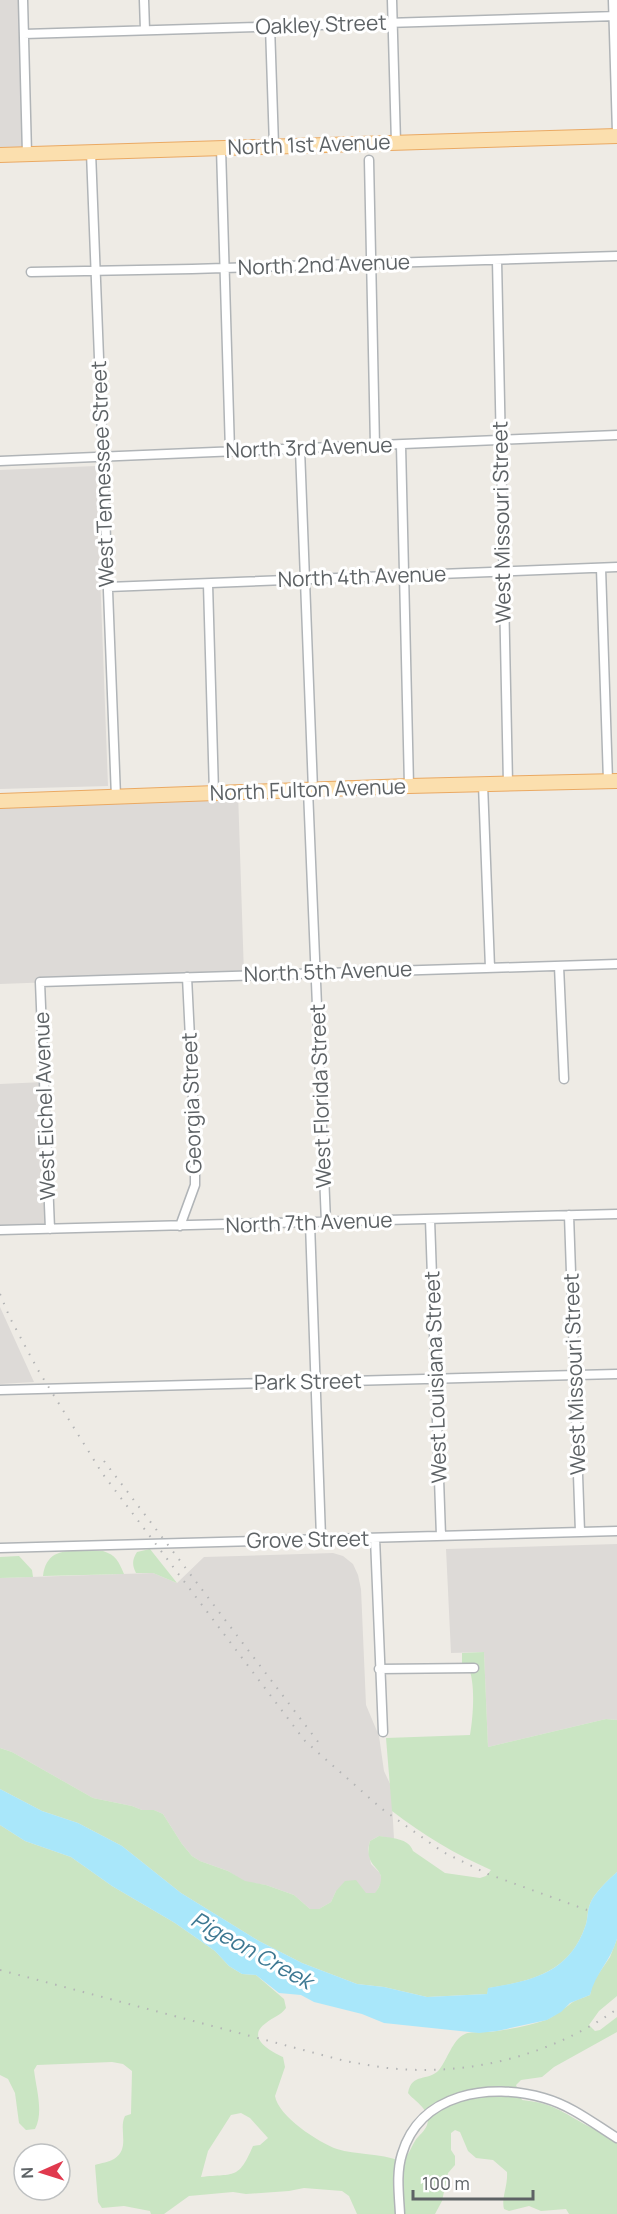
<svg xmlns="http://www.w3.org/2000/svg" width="617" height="2214" font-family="Manrope,sans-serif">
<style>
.industrial{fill:#dddad7}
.green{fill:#cae5c3;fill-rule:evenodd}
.water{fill:#a9e7fa}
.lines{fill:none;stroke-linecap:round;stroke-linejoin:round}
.minor-casing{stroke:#b0b4b7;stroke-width:11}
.primary-casing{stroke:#eaa963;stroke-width:16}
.minor{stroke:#fff;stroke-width:8}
.primary{stroke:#fbdfae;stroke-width:14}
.rail{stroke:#b3b4b5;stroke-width:2;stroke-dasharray:1.5 8;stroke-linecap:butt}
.labels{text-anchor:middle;stroke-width:6;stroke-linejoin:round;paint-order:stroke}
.street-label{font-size:21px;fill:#5d6265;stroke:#fff}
.water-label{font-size:22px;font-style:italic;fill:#3d7892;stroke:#fff}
</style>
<rect width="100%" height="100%" fill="#eeebe5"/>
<path class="industrial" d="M0,0H23L27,154L0,155Z
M96,466L108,786L0,789V470Z
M238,792L244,975L0,984V801Z
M44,1082L50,1229L0,1230V1084Z
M0,1307L34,1382L0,1384Z
M617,1544V1720L606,1719L488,1747L484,1652L451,1653L446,1549Z
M333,1553L343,1556L353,1564L358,1575L361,1589L366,1705L379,1736L384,1771L391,1786L394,1839L379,1836L370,1841L368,1849L371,1864L380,1873L382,1881L375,1894L336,1891L331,1902L319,1909H310L294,1895L266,1885L245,1882L228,1871L200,1861L192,1856L182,1844L163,1814L154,1810H142L132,1806L93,1798L12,1752L0,1748V1578L153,1573L177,1583L204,1557Z"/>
<path class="green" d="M150,1549L177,1583L153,1573H136C132,1565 132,1560 137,1552Z
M103,1551C116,1555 119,1562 124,1574L43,1576C47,1543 77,1552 103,1551Z
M19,1556L32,1570L33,1577L0,1578V1557Z
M484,1652L488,1747L606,1719L617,1720V1872C608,1880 594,1893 590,1904C587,1911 588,1920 585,1927C569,1973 531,1981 489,1988L487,1994L427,1997L384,1987L357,1984L302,1963L259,1941L181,1893L122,1846L78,1823L42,1811L0,1789V1748L12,1752L93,1798L132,1806L142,1810H154L163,1814L182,1844L192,1856L200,1861L228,1871L245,1881L266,1885L294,1895L310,1909H319L331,1902L336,1891L345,1881L356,1880L366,1893H375C378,1889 381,1884 381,1879C382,1867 363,1866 370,1841L379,1836C391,1838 409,1838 413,1851L445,1873L480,1878L486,1876L491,1870C455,1854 423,1835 392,1811L386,1738L470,1735C473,1717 476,1683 468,1666L462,1663V1653Z
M0,1825L25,1841L71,1857L112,1886L175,1923L215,1951L229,1966L242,1974L256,1975L284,1999L286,2008C280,2016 273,2017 266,2023C245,2038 271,2051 283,2057L285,2067L275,2096C278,2116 319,2143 337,2149C356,2155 379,2153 401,2161C409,2156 410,2149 415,2141C418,2136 425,2131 427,2125C432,2110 415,2102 408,2093C412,2072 428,2082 439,2070C448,2059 452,2040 465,2034C471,2031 489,2033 497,2031C513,2029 531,2025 546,2020C555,2016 561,2010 569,2005C574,2000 583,1998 590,1995L593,1982L610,1957L617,1939V1996L599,2011L589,2025L595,2031L600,2030L617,2017V2032L554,2067L542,2077L521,2080L516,2085L522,2100C553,2103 562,2112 588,2126C599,2131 608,2134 617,2142V2214H569L566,2209L541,2211L529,2206L509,2211L504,2209C501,2199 508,2186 507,2172L493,2160L476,2158L468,2151L460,2132L455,2130L451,2133V2150L455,2156V2165L448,2173L442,2201L435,2214H357L349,2196L342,2191L304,2188L289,2191L246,2194L233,2192L189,2196L164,2214H151L150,2211L124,2206L102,2208L98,2202L95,2165C101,2163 109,2162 114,2159C131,2148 118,2130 125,2116L131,2114L132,2071L123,2064L112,2062L37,2065L34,2070C36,2088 44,2112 35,2129L26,2130L19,2123L15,2093L8,2079L0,2075ZM241,2113L250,2118L268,2138L260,2145L253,2146C238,2180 236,2173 201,2177L208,2151L231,2115Z"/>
<path class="water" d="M0,1789L42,1811L78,1823L122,1846L181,1893L259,1941L302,1963L357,1984L384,1987L427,1997L487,1994L488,1988C531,1981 569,1973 585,1927C588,1920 587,1911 590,1904C594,1893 608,1880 617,1872C617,1888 617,1927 617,1939C611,1960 595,1974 590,1995L570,2003L561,2012L547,2020L497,2031L479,2033L384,2023L362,2014L314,2002L301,1995L279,1993L256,1975L242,1974L229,1966L215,1951L175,1923L112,1886L71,1857L25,1841L0,1825Z"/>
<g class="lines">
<defs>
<path id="minor" d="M23,0L27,154
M144,0L145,30
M392,0L396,143
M613,0L617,133
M270,26L274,146
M24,34L617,16
M221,148L230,451
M91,152L116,797
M369,160L375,446
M497,260L508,784
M31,272L192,269L617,256
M401,445L409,786
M300,449L313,790
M0,461L617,435
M601,568L608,781
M208,584L214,793
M108,587L617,567
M483,784L490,968
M308,790L326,1222
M559,966L564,1079
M569,1215L580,1532
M430,1219L441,1536
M310,1223L321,1538
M180,1226L195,1185V1140L187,977
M50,1229L40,982L617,964
M0,1230L617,1214
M0,1390L617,1374
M375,1538L383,1732
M0,1548L617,1531
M379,1669L474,1668
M400,2214C399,2194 396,2173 402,2154C420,2093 490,2082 544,2098C572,2106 593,2123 617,2138"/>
<path id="primary" d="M0,155L617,136
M0,801L409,786L617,781"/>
</defs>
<use href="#minor" class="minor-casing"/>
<use href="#primary" class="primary-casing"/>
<use href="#minor" class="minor"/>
<use href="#primary" class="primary"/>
<path class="rail" d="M0,1294L10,1318L38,1370L102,1473L305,1741L382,1809L443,1852L488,1874L587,1910
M104,1461L322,1747
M0,1970L345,2061C363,2064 381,2068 399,2069C476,2075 555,2053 617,2009"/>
</g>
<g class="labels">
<g class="street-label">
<text transform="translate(321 25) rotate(-2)" y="7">Oakley Street</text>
<text transform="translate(309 145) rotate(-2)" y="7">North 1st Avenue</text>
<text transform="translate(324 265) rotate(-2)" y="7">North 2nd Avenue</text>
<text transform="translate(309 448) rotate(-2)" y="7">North 3rd Avenue</text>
<text transform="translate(103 474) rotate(-92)" y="7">West Tennessee Street</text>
<text transform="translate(502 522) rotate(-91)" y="7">West Missouri Street</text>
<text transform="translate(362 577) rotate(-2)" y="7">North 4th Avenue</text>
<text transform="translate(308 790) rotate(-2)" y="7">North Fulton Avenue</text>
<text transform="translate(328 972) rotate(-2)" y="7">North 5th Avenue</text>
<text transform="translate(321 1096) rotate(-92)" y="7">West Florida Street</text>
<text transform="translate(192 1103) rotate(-92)" y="7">Georgia Street</text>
<text transform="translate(45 1106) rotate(-92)" y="7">West Eichel Avenue</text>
<text transform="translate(309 1223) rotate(-2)" y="7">North 7th Avenue</text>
<text transform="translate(575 1374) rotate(-92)" y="7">West Missouri Street</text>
<text transform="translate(436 1377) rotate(-92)" y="7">West Louisiana Street</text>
<text transform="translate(308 1382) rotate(-1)" y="7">Park Street</text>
<text transform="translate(308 1540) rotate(-1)" y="7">Grove Street</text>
</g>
<g class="water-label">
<text transform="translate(252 1950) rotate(29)" y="8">Pigeon Creek</text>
</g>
</g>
<g transform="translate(42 2172) rotate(267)"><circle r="28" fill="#ffffff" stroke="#bec0c1" stroke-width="1.5"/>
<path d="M0-4.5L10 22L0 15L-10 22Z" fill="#e0394e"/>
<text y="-9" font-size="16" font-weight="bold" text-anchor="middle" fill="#5d6265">N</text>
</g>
<path d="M413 2190v9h120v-9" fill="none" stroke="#5d6265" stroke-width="3"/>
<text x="422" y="2190" font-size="18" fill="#5d6265" stroke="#ffffff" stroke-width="4.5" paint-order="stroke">100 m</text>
</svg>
